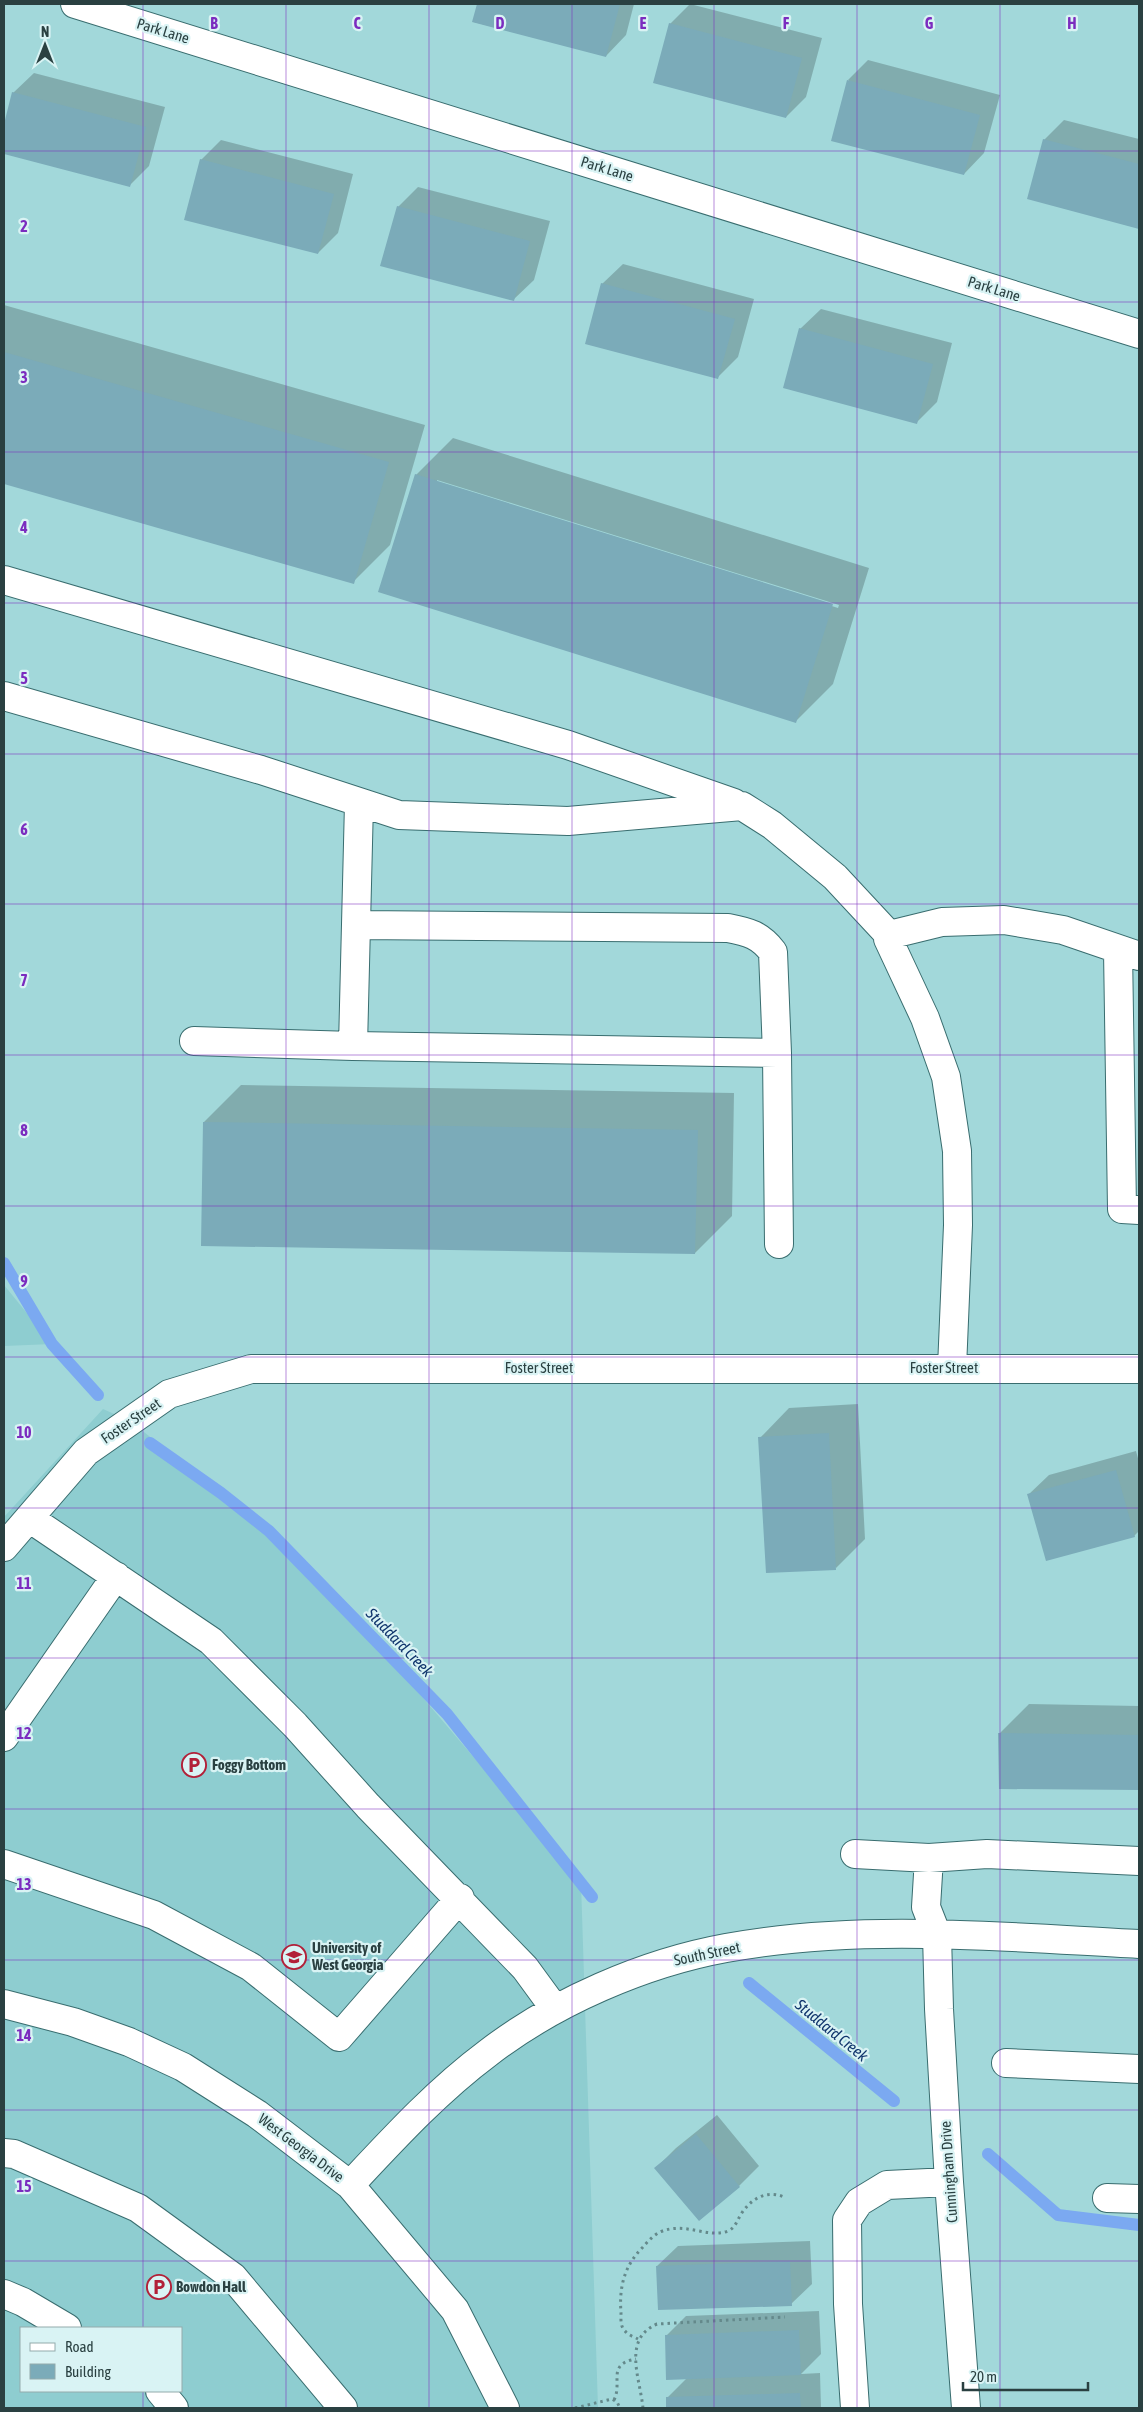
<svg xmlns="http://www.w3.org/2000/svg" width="1143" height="2412" font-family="'Asap Condensed',sans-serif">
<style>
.built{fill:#8ecdd0;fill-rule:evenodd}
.shadow{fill:#0003;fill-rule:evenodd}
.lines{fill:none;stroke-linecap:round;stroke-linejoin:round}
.stream{stroke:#7ba9f1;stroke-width:12}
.building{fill:#7babb9}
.minor-casing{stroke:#396d6f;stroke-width:30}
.path{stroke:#64898b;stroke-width:3;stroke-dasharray:2.5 4;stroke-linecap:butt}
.minor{stroke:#fff;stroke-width:28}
.grid{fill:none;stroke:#7b2cbf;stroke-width:1;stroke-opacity:0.55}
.labels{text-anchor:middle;stroke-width:4.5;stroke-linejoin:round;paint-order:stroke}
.street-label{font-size:15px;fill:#2a4041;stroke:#d9f3f4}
.poi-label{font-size:15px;font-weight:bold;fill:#2a4041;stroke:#d9f3f4;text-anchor:start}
.water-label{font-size:16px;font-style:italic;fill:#11366d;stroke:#d9f3f4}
.grid-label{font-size:16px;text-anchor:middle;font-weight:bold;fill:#7b2cbf;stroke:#d9f3f4;stroke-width:4.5;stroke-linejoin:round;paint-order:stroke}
</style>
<rect width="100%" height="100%" fill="#a2d8da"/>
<path class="built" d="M4,1285L52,1344L4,1346Z
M103,1409L130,1421L221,1493L365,1630L581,1883L598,2408H4V1517ZM21,2328H181V2391H21Z"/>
<path class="shadow" d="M479,4H634L626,35L606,56L474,22Z
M690,4L822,38L806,97L786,117L670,24Z
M868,60L1000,95L984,153L964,174L848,80Z
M34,73L165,107L149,166L129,186L4,153V129L13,93Z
M1064,120L1139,139V228L1029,198L1044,140Z
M221,140L353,174L338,233L318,253L201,160Z
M418,187L550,221L534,280L513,300L398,207Z
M623,264L754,299L738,357L718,377L602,284Z
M4,305L425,425L390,545L353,582L4,483Z
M821,309L952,343L937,402L917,422L800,329Z
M453,438L869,568L833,684L796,721L416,475ZM437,480L839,605L838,608L437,482Z
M241,1085L734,1093L732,1216L695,1253L204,1122Z
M858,1404L865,1539L836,1568L760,1438L789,1408Z
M1136,1451L1139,1462V1531L1134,1536L1028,1495L1049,1475Z
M1029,1704L1139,1706V1789L1001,1788L999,1734Z
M717,2115L759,2166L739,2186L656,2168L676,2148Z
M810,2241L812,2284L791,2304L657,2266L678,2246Z
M819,2311L821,2354L801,2374L820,2373L821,2408H668L667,2398L687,2378L666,2336L686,2316Z"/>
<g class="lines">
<path class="stream" d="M4,1263L52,1344L98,1395
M150,1443L221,1493L269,1531L447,1714L592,1897
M749,1983L894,2101
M988,2154L1058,2215L1139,2225"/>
</g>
<path class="building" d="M477,4H620L606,57L472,22Z
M669,23L802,58L786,118L653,83Z
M847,80L980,115L964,175L831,141Z
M12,92L146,127L130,187L4,154V124Z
M1043,139L1139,164V229L1027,199Z
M200,159L334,194L318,254L184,220Z
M397,206L530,241L514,301L380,266Z
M601,283L735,319L718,379L585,344Z
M799,328L933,364L917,424L783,388Z
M4,352L389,462L354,584L4,484Z
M415,474L833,604L796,723L378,592Z
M203,1122L698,1130L695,1254L201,1246Z
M829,1433L836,1570L766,1573L758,1437Z
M1116,1470L1135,1537L1046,1561L1027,1494Z
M998,1733L1139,1735V1790L999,1789Z
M696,2134L740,2187L699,2221L654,2168Z
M790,2261L792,2306L658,2310L656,2266Z
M799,2330L801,2375L666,2380L665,2335Z
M800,2393L801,2408H666V2397Z"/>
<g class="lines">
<defs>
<path id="minor" d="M75,4L1139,334
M4,580L568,745L734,803
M4,696L261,770L399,815L568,821L742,806L772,825L835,877L889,935L942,922L1004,920L1063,930L1139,956
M357,925L728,928C749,932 760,935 773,952L777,1053
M889,935L888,939L925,1018L946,1077L957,1151L958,1225L952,1368
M1118,950L1122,1209L1139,1210
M194,1041L353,1046L777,1053L779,1244
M353,1046L359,803
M29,1518L211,1641L295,1725L368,1806L525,1968L555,2009
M4,1547L86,1452L169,1394L251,1369H1139
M4,1737L116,1576
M855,1854L929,1858L987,1854L1139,1861
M929,1858L926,1907L937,1935L939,2009L949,2182L966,2408
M4,1864L154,1915L251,1967L339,2037L460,1898
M4,2004L73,2022L129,2042L183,2067L257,2114L350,2185L455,2310L505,2408
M1006,2063L1139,2069
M4,2153L14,2154L138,2208L233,2277L343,2408
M350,2185C393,2139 437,2091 488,2053C554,2002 644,1963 726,1948C861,1923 1003,1937 1139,1944
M1107,2198L1139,2199
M4,2294L23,2302L67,2328
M160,2391L174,2408
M855,2408L848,2304L847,2220L859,2202L887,2185L949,2182"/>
</defs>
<use href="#minor" class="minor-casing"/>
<path class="path" d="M638,2339C634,2337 628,2335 625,2331C620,2326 621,2319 621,2313C619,2287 624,2266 643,2247C648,2241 654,2235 660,2232C685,2221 708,2239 728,2231C735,2228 737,2221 740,2216C749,2200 766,2189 784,2197
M614,2400C623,2382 606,2364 636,2359
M575,2408L612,2399L617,2402L620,2408
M643,2408C640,2378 622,2339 657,2324L785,2317"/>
<use href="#minor" class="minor"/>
</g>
<path class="grid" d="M143,4V2328M286,4V2408M429,4V2408M572,4V2408M714,4V2408M857,4V2408M1000,4V2408M4,151H1139M4,302H1139M4,452H1139M4,603H1139M4,754H1139M4,904H1139M4,1055H1139M4,1206H1139M4,1357H1139M4,1508H1139M4,1658H1139M4,1809H1139M4,1960H1139M4,2110H1139M4,2261H1139M143,2391V2408"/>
<defs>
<symbol id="parking-ring" viewBox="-11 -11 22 22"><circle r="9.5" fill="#d9f3f4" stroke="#b22038" stroke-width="1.5"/><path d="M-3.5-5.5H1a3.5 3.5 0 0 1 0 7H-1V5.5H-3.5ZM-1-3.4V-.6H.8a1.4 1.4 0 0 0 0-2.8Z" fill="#b22038"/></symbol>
<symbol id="university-ring" viewBox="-11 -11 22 22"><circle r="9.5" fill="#d9f3f4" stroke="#b22038" stroke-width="1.5"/><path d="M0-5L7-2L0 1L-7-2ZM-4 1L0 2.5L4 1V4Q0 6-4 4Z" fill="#b22038"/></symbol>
</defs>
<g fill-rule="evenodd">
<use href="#parking-ring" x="180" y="1751" width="28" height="28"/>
<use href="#university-ring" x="280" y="1943" width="28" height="28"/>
<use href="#parking-ring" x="145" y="2273" width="28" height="28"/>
</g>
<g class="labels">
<g class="street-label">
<text transform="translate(163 31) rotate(17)" y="5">Park Lane</text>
<text transform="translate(607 169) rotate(17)" y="5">Park Lane</text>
<text transform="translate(994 289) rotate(17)" y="5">Park Lane</text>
<text x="539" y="1373">Foster Street</text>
<text x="944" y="1373">Foster Street</text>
<text transform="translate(131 1421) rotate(-34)" y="5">Foster Street</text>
<text transform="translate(707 1954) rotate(-12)" y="5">South Street</text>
<text transform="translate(301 2148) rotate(37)" y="5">West Georgia Drive</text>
<text transform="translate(949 2172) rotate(-94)" y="5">Cunningham Drive</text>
</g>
<g class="poi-label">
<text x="212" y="1770">Foggy Bottom</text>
<text x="312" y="1953">University of<tspan x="312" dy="17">West Georgia</tspan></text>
<text x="176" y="2292">Bowdon Hall</text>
</g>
<g class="water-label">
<text transform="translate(400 1642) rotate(46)" y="6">Studdard Creek</text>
<text transform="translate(832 2030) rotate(39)" y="6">Studdard Creek</text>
</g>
</g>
<g class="grid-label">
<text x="214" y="29">B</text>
<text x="357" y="29">C</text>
<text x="500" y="29">D</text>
<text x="643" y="29">E</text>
<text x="786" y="29">F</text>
<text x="929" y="29">G</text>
<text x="1072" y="29">H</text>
<text x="24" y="232">2</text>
<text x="24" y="383">3</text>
<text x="24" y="533">4</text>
<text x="24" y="684">5</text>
<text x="24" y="835">6</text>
<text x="24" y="986">7</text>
<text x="24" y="1136">8</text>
<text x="24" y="1287">9</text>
<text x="24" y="1438">10</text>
<text x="24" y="1589">11</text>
<text x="24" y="1739">12</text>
<text x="24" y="1890">13</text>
<text x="24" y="2041">14</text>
<text x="24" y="2192">15</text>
</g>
<rect width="1143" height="2412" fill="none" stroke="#2a4041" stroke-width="10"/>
<rect x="20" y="2327" width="162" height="65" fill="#d9f3f4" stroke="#93abac"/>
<rect x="30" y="2343" width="25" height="8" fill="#ffffff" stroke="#93abac"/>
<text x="65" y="2352" font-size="15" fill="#2a4041">Road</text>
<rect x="30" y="2364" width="25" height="15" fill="#7babb9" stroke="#93abac"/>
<text x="65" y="2377" font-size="15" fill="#2a4041">Building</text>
<g transform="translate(45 45)" stroke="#d9f3f4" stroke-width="4" paint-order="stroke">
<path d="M0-4L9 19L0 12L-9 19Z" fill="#2a4041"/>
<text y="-8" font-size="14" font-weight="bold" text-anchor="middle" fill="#2a4041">N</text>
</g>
<path d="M963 2382v8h125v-8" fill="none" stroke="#2a4041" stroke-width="2.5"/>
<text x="970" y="2382" font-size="15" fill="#2a4041" stroke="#d9f3f4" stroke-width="4" paint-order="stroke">20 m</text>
</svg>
